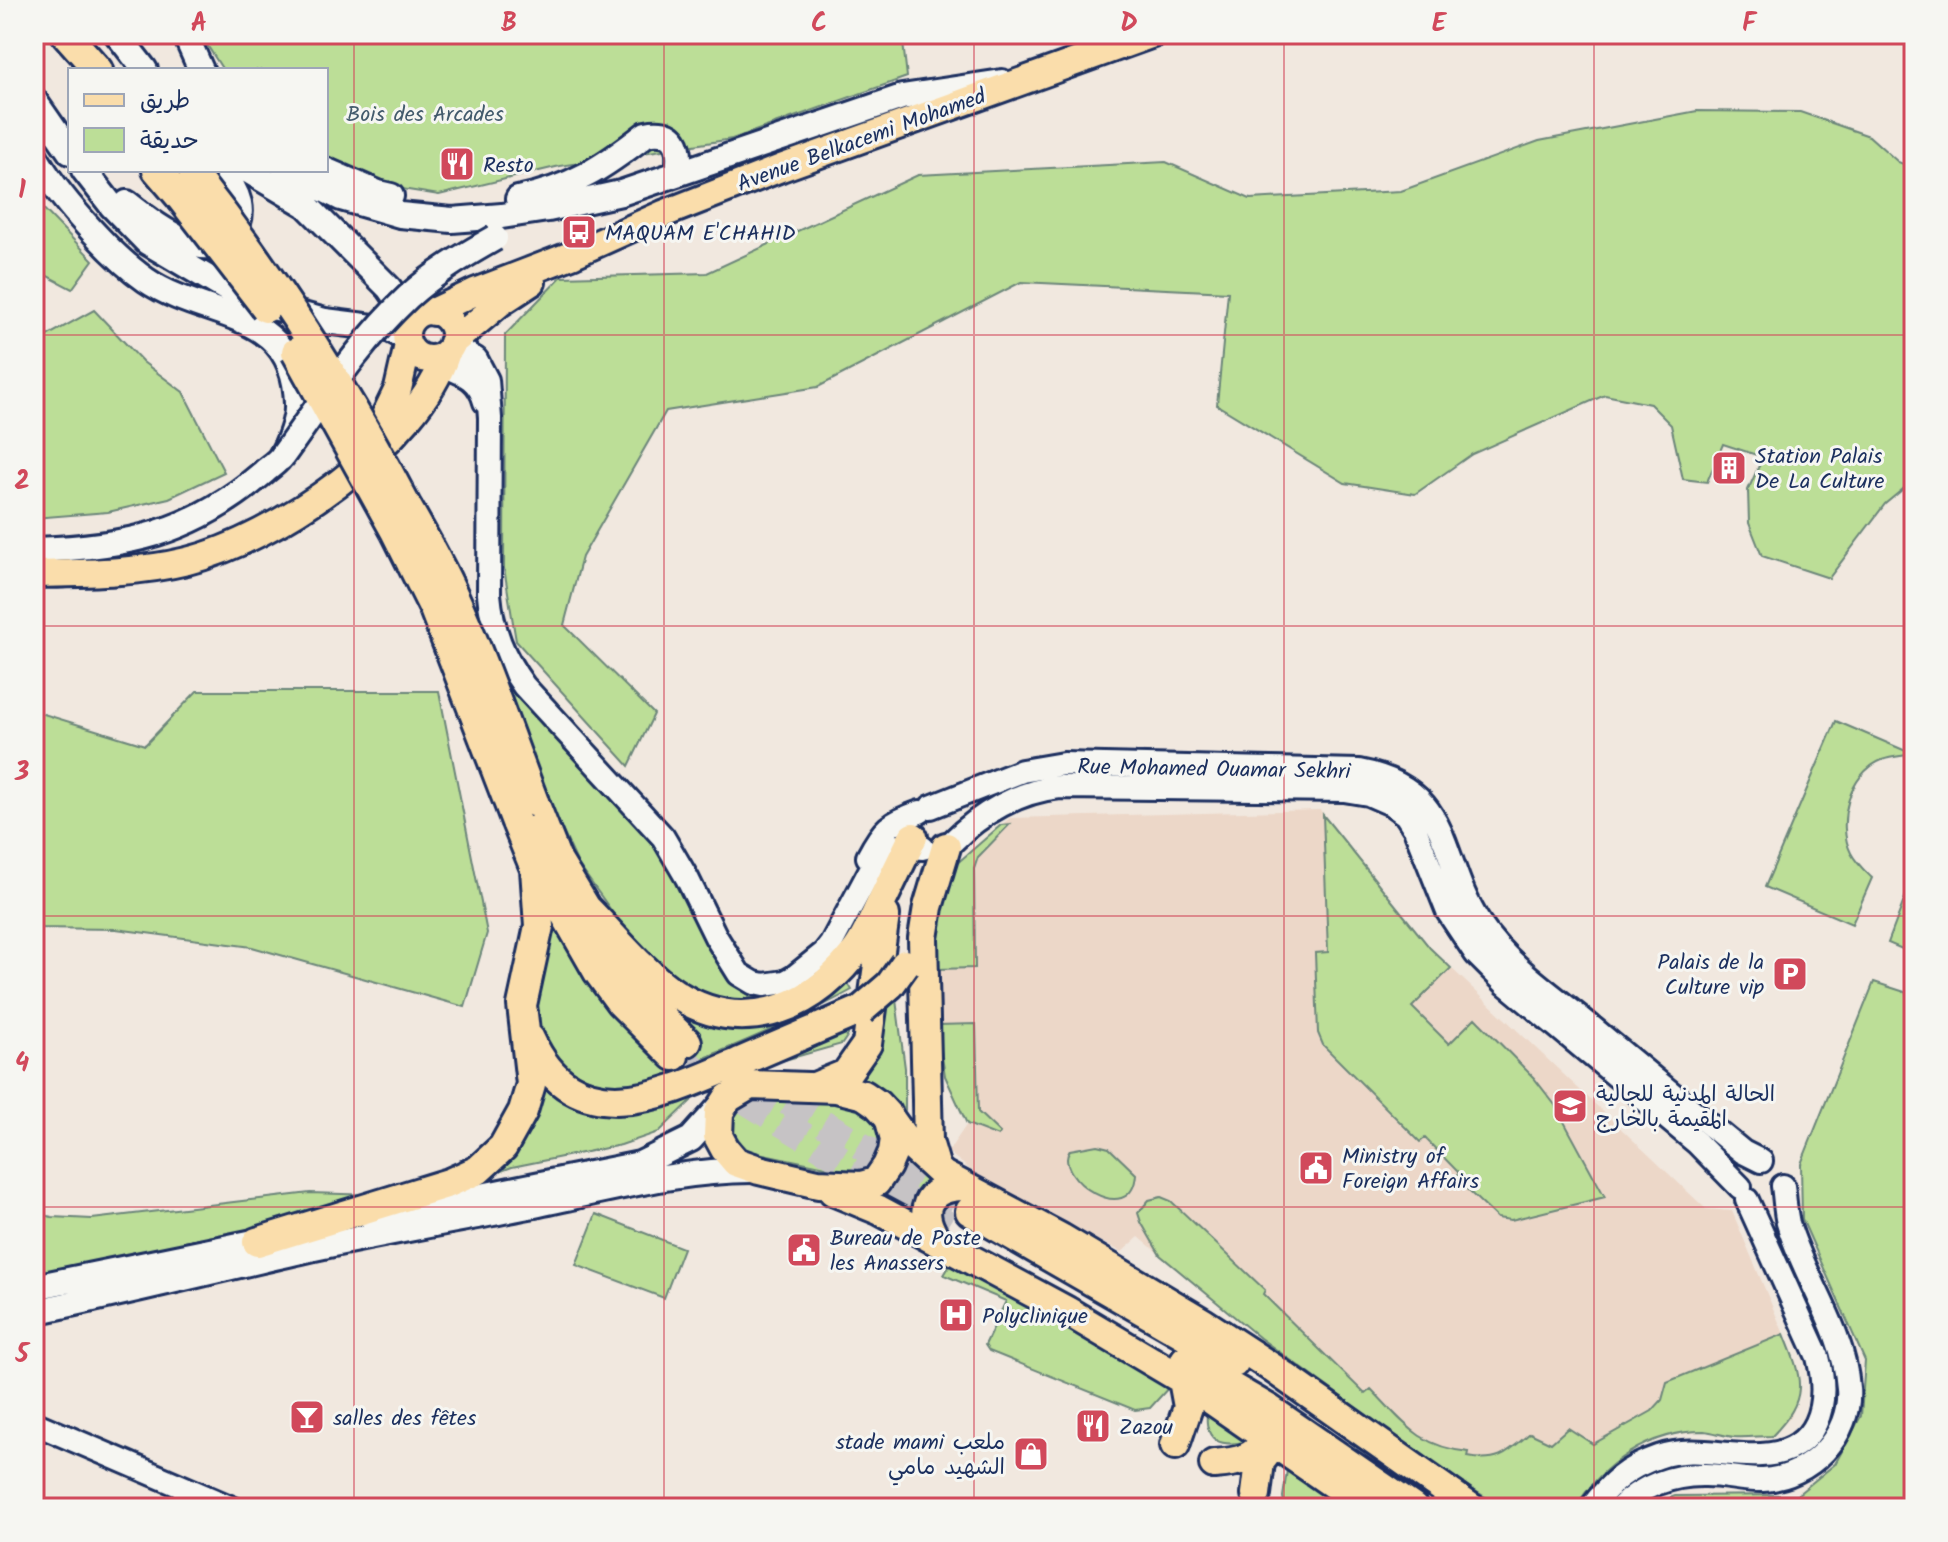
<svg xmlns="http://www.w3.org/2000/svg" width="1948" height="1542" font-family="Kalam,'Playpen Sans Arabic',sans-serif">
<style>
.built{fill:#ecd7c8}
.green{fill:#bcde97;stroke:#6c867a;stroke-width:2}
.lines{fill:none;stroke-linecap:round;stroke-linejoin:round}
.trunk-tunnel{stroke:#c6c3c5;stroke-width:28;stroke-dasharray:28 14;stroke-linecap:butt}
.tertiary-casing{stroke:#1b2f5e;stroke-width:28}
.secondary-casing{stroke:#1b2f5e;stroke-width:30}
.primary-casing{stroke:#1b2f5e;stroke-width:32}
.trunk-casing{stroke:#1b2f5e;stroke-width:34}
.tertiary{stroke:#f6f6f2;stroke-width:22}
.secondary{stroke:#f6f6f2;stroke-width:24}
.primary{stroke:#faddab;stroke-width:26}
.trunk{stroke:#faddab;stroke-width:28}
.secondary-bridge-casing{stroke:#1b2f5e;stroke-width:30;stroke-linecap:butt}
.trunk-bridge-casing{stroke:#1b2f5e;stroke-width:34;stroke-linecap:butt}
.secondary-bridge{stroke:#f6f6f2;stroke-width:24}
.trunk-bridge{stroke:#faddab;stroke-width:28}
.grid{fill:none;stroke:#d1495b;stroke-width:2;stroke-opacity:0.55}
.labels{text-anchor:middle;stroke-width:6;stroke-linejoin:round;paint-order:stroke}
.park-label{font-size:22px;fill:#435b6c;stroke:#f6f6f2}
.street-label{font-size:22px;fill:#1b2f5e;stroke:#f6f6f2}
.poi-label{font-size:22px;fill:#1b2f5e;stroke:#f6f6f2;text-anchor:start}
.neatline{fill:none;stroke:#d1495b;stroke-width:3}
.grid-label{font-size:26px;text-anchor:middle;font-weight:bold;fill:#d1495b}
</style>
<rect width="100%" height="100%" fill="#f1e8df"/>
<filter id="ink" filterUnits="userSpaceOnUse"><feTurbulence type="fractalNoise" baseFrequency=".0125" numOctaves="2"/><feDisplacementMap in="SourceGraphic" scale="16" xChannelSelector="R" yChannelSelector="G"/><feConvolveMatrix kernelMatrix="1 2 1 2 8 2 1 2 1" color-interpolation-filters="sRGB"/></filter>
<g filter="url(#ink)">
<path class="built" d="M1320,810L1430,948L1706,1209L1732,1211L1797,1365L1800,1391L1791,1417L1772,1436L1735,1437L1706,1431L1673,1435L1640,1445L1617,1461L1581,1498L1575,1508H1504L1455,1479L1260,1338L1139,1237L1122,1252L998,1192L948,1152L967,1124L945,1076L937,1031V913L1001,825L1010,818Z"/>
<path class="green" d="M200,34H902L907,77L732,139L560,166L439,195L402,189L360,177L326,160V70H223Z
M1697,111L1800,112L1869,136L1898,162L1914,168V480L1885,504L1829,578L1762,556L1749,523L1748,490L1763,457L1723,444L1707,482L1683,479L1671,425L1650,404L1605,395L1472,454L1415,494L1345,483L1217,405L1228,292L1021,282L818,387L666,411L582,557L564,625L654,714L629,766L516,641L504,568L505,335L561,277L707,273L918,175L1166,162L1250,199L1401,191L1539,141Z
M34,199L93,260L72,289L34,269Z
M94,310L143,362L183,392L224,472L169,498L108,512L34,518V343Z
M500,664L643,820L720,959L790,988L884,852L859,934L791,993L748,1003L707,998L681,983L633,941L578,864L545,793Z
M197,691H439L487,933L465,1007L252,947L116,929L34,928V711L145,745Z
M1836,721L1913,754C1904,756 1891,756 1882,760C1849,773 1836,824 1851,853C1856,863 1864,870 1872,878L1852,924L1765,887Z
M1323,815L1430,948L1451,968L1412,1007L1449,1044L1475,1018L1534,1078L1555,1105L1605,1197L1511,1220L1497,1218L1455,1178L1459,1173L1425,1138L1420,1142L1323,1045L1318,1033L1315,953L1328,952Z
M1010,824L978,857L974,869L975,968L937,969V913L955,865L1001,825Z
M1908,890L1914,892V954L1888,943Z
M549,913L646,983L719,1028L762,1022L845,978L852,990C809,1014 764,1033 719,1052C687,1065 648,1087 614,1085C576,1082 543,1054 537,1017C532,983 544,947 549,913Z
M1874,982L1914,995V1508H1644L1675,1496L1797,1495L1835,1464L1861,1416L1865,1361L1802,1219L1801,1164Z
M895,992L905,1068V1109L882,1088L861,1077L877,1053L884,1005Z
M976,1024L978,1112L1000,1133L998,1136L967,1124L945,1076L937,1025Z
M848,1025V1035L842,1044L781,1061L760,1063Z
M543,1086C562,1096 585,1111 607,1113C636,1116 670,1098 697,1089L691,1101L659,1132L621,1145L512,1167L477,1180Z
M742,1099H859C866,1109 879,1122 881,1133C886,1157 866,1170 845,1171L749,1151C728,1131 728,1122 742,1099Z
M1097,1145L1109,1148L1136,1174C1132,1231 1051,1176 1070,1150Z
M913,1160L942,1183L921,1223L878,1201L895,1187Z
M310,1193L374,1195L391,1210L34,1282V1213L52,1217L92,1219Z
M1161,1197L1171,1201L1265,1290L1263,1294L1365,1394L1371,1389C1404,1423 1419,1447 1469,1452L1468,1457C1499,1463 1508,1452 1530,1433L1551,1443L1568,1428L1593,1444L1652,1411L1662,1400L1667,1382L1784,1334C1803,1380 1809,1398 1772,1436C1760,1436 1747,1438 1734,1437C1724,1436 1714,1432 1704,1431C1649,1431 1603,1463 1575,1508H1504L1455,1479L1260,1338L1160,1255L1141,1222L1138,1213L1149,1200Z
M596,1214L683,1248L664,1298L576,1265Z
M952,1262L1170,1386L1150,1408L1135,1410L989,1351L985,1345L1006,1301L944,1275Z
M1207,1411L1250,1441C1222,1447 1204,1444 1207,1411Z
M1288,1464L1340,1508H1285L1283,1497Z"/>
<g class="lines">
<path class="trunk-tunnel" d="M674,1056L954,1229
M751,1080L970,1211"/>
<defs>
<path id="tertiary" d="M452,345L476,359L487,380L490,418L489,594C492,630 503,657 524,686L663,837L687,878L716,937L739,974L754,983L764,985L785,982L794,977L824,953L831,944L880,852L893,846L923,848
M430,359C454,372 477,372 485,402
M931,807L1022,771L1063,764L1359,771C1455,789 1437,858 1480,924C1505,962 1547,991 1582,1019C1636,1064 1689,1108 1743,1152L1761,1161
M952,842C981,813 1019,791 1060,787L1344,790L1368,794L1391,804L1406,815L1415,829L1448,912L1476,954L1506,984L1697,1143L1740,1187
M868,857C883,828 889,823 920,812
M34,1423L232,1508
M1591,1508C1611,1482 1626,1468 1658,1457C1694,1445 1725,1457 1761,1455C1819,1453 1830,1404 1818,1357L1747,1200
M1620,1508C1640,1486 1673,1475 1702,1475C1722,1474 1743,1481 1763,1480C1810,1478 1852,1435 1848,1388C1844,1329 1804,1278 1788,1223C1785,1211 1785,1198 1783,1186"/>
<path id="secondary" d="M117,34L145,70
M185,34L201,70
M34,100L70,152
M34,154C55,193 109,254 146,280C207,322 295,306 297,404C298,419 289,443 281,456C278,462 269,467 264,472C192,534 126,547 34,550
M84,170L112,206L147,242L230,291L277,308L325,321L389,329L406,338
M247,170L306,205L389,288L411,320
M285,170L341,198L400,215L452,220L502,216L548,209L621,193L902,97L1002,82
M325,170L378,193L391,196
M518,199C572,188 604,167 646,134C676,128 682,146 678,172
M127,203C146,218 167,234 190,243C218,255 245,233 239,203C236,190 228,180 221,170
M372,1218L640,1164L691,1139L726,1100
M34,1287L273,1238
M34,1312C124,1293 212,1271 301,1251C377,1234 453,1221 529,1206C603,1191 681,1169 757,1170"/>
<path id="primary" d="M406 335a24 24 0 1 1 48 0a24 24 0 1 1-48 0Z
M433,312L475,292L574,254L663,214L781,168L1153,34
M452,343L500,303L532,282
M370,447L398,389L408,345
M34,574C84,573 138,573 187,561C276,539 418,443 447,352"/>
<path id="trunk" d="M66,34L98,70
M157,170L181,198
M534,802L557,860L626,974L660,1016L687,1042
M516,822L535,869L551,890L598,972L620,1002L674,1056
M586,908C614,936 641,971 674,993C738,1036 807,1012 852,956C863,944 869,929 876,914C888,888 901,862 913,837
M530,1039C576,1139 668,1093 742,1061C782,1044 821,1027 861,1010
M817,1086L846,1074L867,1044L885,915
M889,1117L895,1139L893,1152L887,1166L876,1182L861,1186L818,1184L759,1170L736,1162L725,1149L718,1136L719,1112L728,1098L750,1085L836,1088L864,1095L877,1104L889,1117L906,1141L943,1175L1061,1238L1202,1322L1271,1367L1471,1508
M936,1168L928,1141L923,938L928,907L946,847
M833,1191L879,1210L1067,1311L1183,1380L1368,1508
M970,1211L1234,1363
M257,1242L449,1183L478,1170L503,1147L523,1111L531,1084L522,1005L539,926L535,869
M938,1242C916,1213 925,1187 963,1186
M1185,1360L1269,1409L1413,1508
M1175,1445L1188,1407L1183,1380
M1214,1464C1242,1462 1251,1459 1269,1438
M1256,1494L1260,1462L1274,1444"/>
</defs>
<use href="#tertiary" class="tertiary-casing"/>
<use href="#secondary" class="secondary-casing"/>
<use href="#primary" class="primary-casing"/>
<use href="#trunk" class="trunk-casing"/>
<use href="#tertiary" class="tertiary"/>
<use href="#secondary" class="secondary"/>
<use href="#primary" class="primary"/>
<use href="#trunk" class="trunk"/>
<defs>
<path id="secondary-bridge" d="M281,458C321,403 358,344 408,297C434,273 465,255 495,238"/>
<path id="trunk-bridge" d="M194,176C275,279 346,390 407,507C422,533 437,560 450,587C482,657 507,730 534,802
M181,198L266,308
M296,352L395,531L434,609L516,822
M861,1010L890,985L905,964"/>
</defs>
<use href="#secondary-bridge" class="secondary-bridge-casing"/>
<use href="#trunk-bridge" class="trunk-bridge-casing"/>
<use href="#secondary-bridge" class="secondary-bridge"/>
<use href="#trunk-bridge" class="trunk-bridge"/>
</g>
</g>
<path class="grid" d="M354,34V1508M664,34V1508M974,34V1508M1284,34V1508M1594,34V1508M34,335H1914M34,626H1914M34,916H1914M34,1207H1914"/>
<defs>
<symbol id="restaurant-square" viewBox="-11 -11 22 22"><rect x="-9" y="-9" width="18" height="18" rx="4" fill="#d1495b" stroke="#f6f6f2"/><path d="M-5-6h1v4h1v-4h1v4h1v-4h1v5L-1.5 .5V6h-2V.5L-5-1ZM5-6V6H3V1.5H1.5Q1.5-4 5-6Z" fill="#fff"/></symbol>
<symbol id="bus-square" viewBox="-11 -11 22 22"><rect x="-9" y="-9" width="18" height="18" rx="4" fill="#d1495b" stroke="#f6f6f2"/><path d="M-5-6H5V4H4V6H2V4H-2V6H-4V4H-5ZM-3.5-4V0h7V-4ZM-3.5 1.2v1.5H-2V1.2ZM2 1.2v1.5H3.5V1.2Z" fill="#fff"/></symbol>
<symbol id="building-square" viewBox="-11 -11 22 22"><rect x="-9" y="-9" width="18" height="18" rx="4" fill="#d1495b" stroke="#f6f6f2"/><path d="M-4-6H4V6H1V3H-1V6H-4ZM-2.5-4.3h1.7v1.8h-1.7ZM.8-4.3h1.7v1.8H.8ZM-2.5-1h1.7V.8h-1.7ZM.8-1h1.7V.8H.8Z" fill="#fff"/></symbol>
<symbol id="parking-square" viewBox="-11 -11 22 22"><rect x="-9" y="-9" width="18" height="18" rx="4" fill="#d1495b" stroke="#f6f6f2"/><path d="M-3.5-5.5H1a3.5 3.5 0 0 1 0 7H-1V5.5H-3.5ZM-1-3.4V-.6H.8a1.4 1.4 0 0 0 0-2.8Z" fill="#fff"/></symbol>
<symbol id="school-square" viewBox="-11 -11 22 22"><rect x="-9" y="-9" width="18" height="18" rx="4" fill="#d1495b" stroke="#f6f6f2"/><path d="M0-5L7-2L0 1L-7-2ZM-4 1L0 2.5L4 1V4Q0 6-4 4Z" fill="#fff"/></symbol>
<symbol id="civic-square" viewBox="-11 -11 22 22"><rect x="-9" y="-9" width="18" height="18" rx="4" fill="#d1495b" stroke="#f6f6f2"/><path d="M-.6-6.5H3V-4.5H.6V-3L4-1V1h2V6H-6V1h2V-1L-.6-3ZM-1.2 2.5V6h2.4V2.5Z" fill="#fff"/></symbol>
<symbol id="hospital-square" viewBox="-11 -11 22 22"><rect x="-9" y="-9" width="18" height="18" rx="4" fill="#d1495b" stroke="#f6f6f2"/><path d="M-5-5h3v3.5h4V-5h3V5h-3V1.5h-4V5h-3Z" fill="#fff"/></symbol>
<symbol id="bar-square" viewBox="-11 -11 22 22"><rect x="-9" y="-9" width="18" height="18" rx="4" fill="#d1495b" stroke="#f6f6f2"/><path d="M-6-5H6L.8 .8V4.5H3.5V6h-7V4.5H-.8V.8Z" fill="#fff"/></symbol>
<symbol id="shop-square" viewBox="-11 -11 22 22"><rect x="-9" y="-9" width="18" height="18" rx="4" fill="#d1495b" stroke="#f6f6f2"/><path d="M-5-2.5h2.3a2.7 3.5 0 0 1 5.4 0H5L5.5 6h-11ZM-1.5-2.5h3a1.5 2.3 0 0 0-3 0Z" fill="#fff"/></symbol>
</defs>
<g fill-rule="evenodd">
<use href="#restaurant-square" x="437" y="144" width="40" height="40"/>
<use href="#bus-square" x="559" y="212" width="40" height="40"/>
<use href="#building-square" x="1709" y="448" width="40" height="40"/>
<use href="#parking-square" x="1770" y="954" width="40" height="40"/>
<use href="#school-square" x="1550" y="1086" width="40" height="40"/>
<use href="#civic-square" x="1296" y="1148" width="40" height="40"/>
<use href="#civic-square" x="784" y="1230" width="40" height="40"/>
<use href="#hospital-square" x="936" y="1295" width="40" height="40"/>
<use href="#bar-square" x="287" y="1397" width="40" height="40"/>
<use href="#restaurant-square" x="1073" y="1406" width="40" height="40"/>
<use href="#shop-square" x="1011" y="1434" width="40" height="40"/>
</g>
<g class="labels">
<g class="park-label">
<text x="425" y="121">Bois des Arcades</text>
</g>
<g class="street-label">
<text transform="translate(861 139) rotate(-20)" y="8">Avenue Belkacemi Mohamed</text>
<text transform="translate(1214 768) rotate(1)" y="8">Rue Mohamed Ouamar Sekhri</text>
</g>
<g class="poi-label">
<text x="483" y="172">Resto</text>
<text x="605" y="240">MAQUAM E'CHAHID</text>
<text x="1755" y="463">Station Palais<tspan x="1755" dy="25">De La Culture</tspan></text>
<text x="1764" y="969" text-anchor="end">Palais de la<tspan x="1764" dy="25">Culture vip</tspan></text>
<text x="1596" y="1101">الحالة المدنية للجالية<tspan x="1596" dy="25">المقيمة بالخارج</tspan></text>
<text x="1342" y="1163">Ministry of<tspan x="1342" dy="25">Foreign Affairs</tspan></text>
<text x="830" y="1245">Bureau de Poste<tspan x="830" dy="25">les Anassers</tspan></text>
<text x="982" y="1323">Polyclinique</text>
<text x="333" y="1425">salles des fêtes</text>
<text x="1119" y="1434">Zazou</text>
<text x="1005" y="1449" text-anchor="end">stade mami ملعب<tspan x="1005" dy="25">الشهيد مامي</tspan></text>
</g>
</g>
<rect width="1948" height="1542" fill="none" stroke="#f6f6f2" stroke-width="88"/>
<rect x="68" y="68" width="260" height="104" fill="#f6f6f2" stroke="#9ea6b7" stroke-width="2"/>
<rect x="84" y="94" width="40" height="12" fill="#faddab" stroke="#9ea6b7" stroke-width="2"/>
<text x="140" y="108" font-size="24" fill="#1b2f5e">طريق</text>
<rect x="84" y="128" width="40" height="24" fill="#bcde97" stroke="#9ea6b7" stroke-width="2"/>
<text x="140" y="148" font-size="24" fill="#1b2f5e">حديقة</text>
<rect x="44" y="44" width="1860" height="1454" class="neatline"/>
<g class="grid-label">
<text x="199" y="31">A</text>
<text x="509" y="31">B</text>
<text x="819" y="31">C</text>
<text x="1129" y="31">D</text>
<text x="1439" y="31">E</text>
<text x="1749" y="31">F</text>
<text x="22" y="198">1</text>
<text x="22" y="489">2</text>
<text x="22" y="780">3</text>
<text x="22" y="1071">4</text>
<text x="22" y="1362">5</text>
</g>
</svg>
